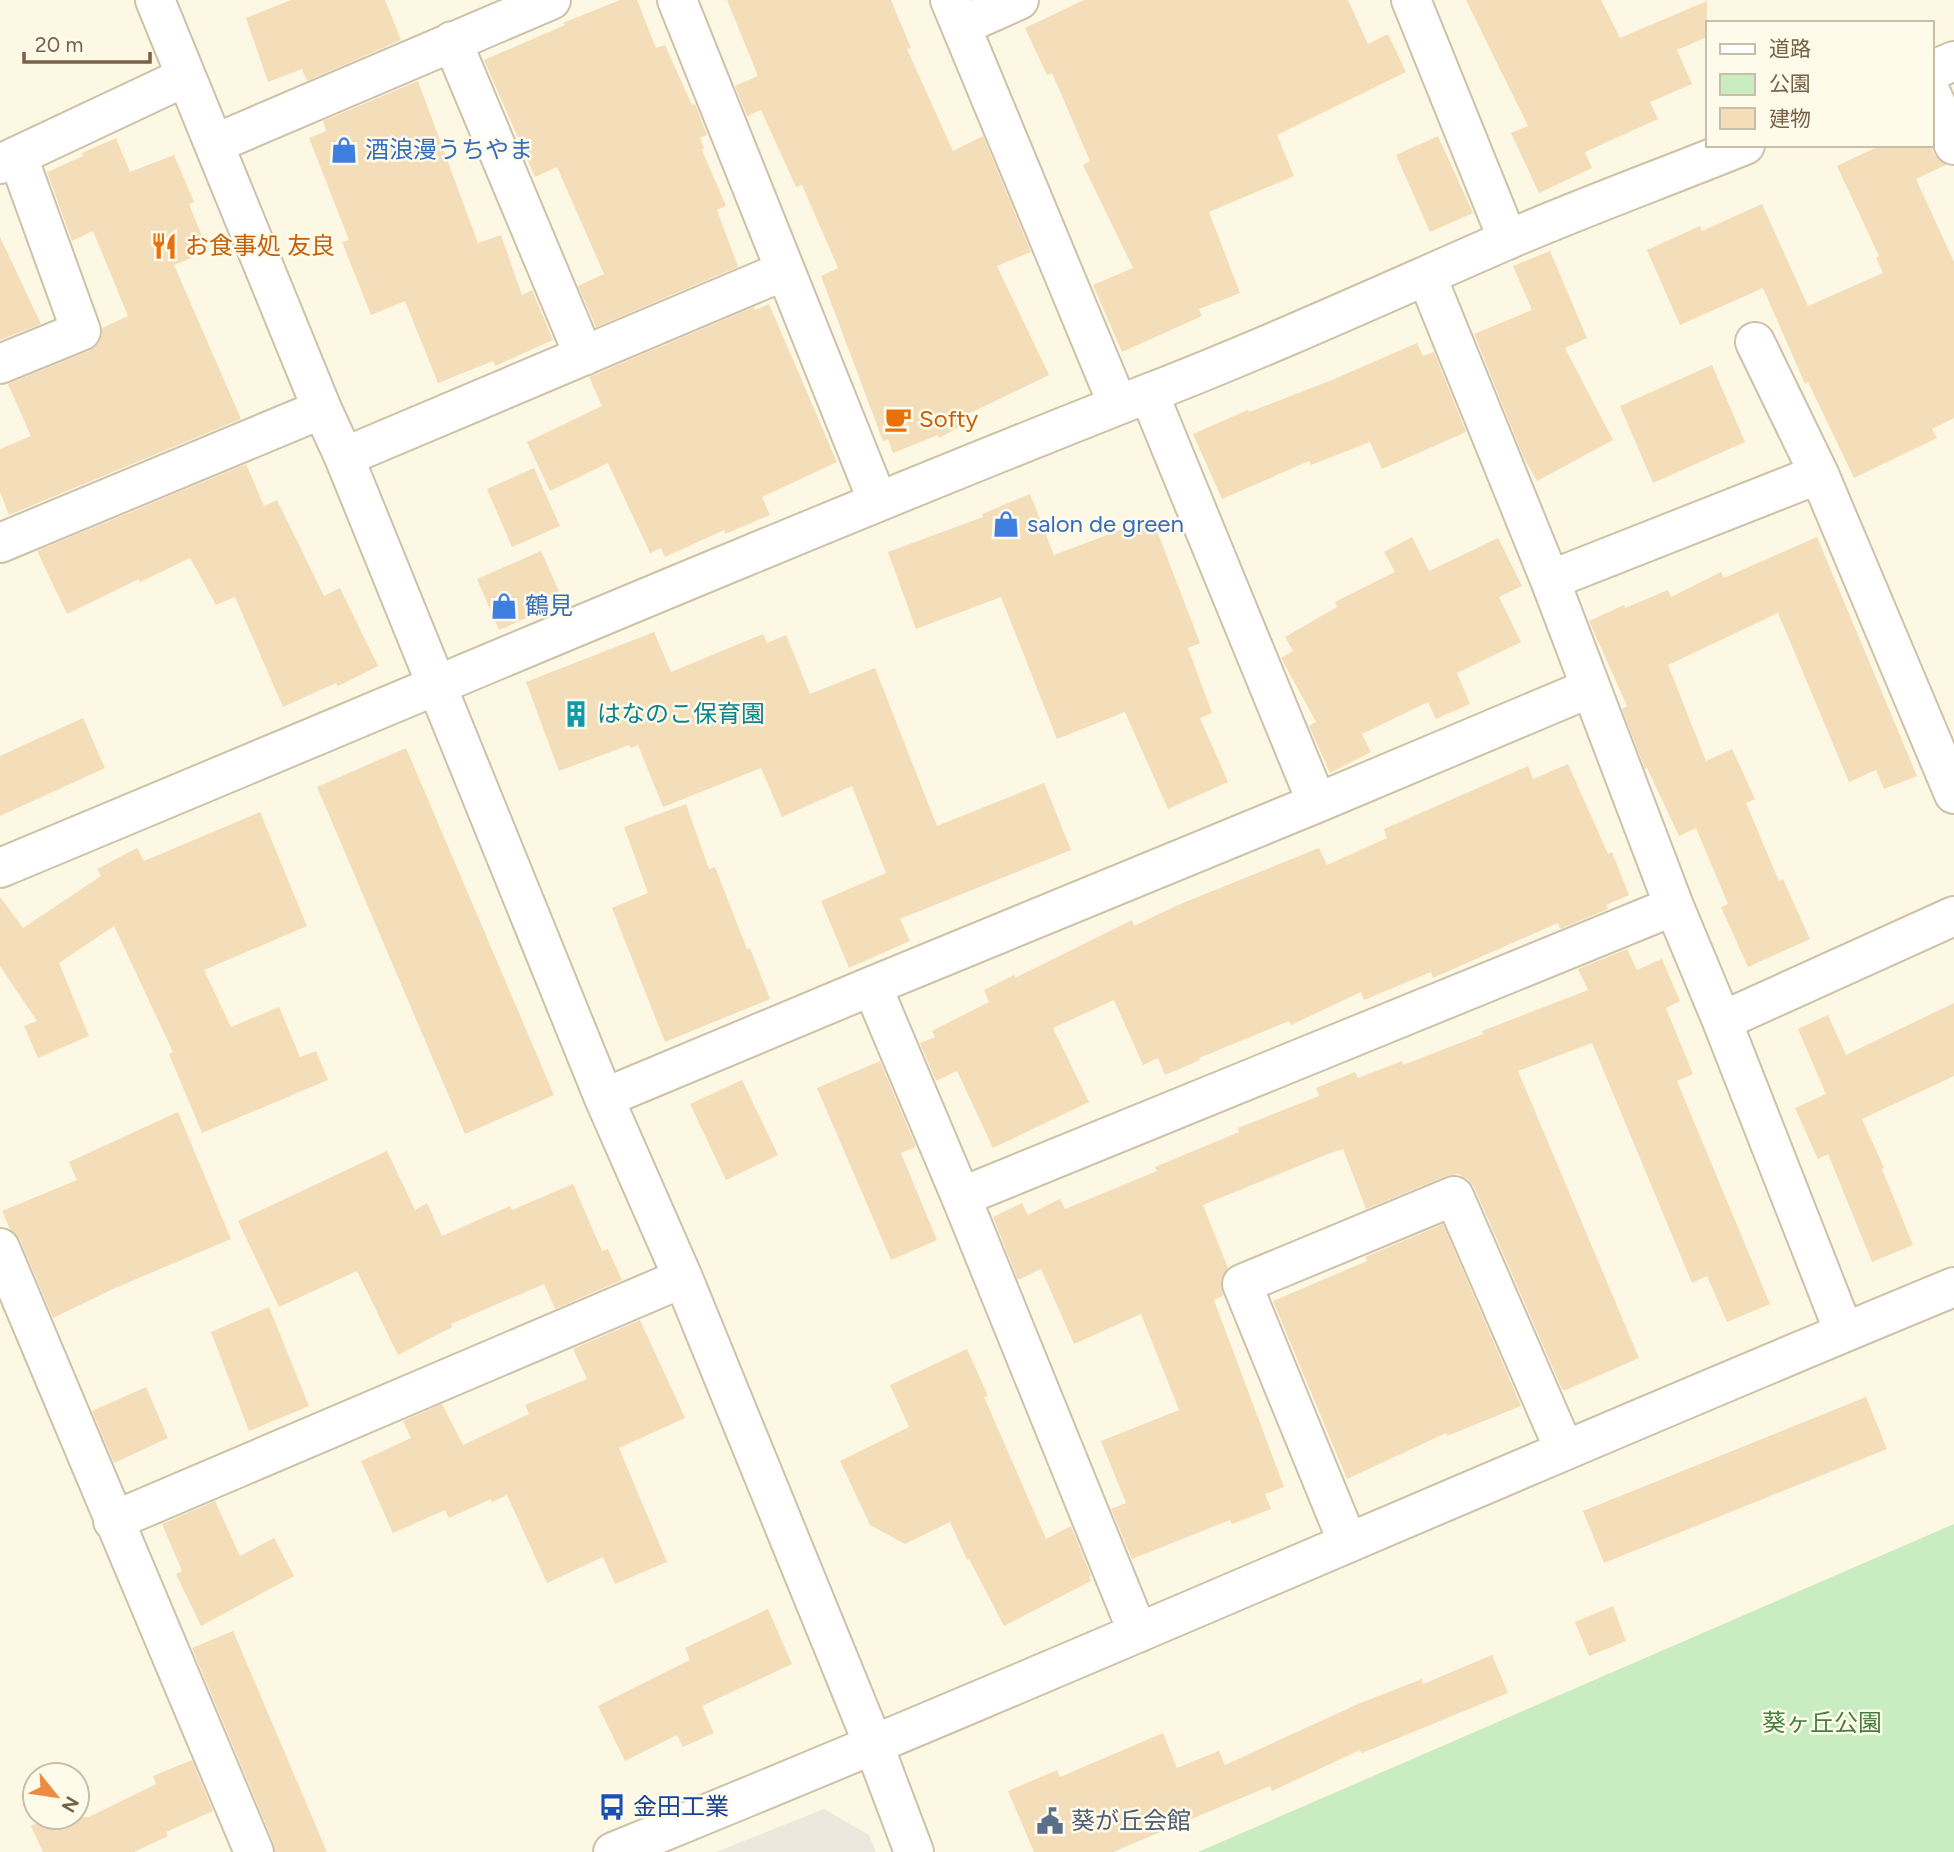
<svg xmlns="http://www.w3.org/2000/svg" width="1954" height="1852" font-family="Figtree,'Noto Sans JP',sans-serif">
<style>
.industrial{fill:#ede8de}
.green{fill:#caecc1}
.building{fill:#f4ddb9}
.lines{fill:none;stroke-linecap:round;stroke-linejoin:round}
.minor-casing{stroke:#cfc1a9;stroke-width:42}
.minor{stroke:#fff;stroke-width:38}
.labels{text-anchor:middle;stroke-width:5;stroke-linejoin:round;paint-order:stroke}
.shop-label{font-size:24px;fill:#366cbe;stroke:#fffbeb;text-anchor:start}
.food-label{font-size:24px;fill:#c56008;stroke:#fffbeb;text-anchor:start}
.culture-label{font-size:24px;fill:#0d838f;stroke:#fffbeb;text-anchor:start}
.park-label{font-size:24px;fill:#457e3f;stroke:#fffbeb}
.transit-label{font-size:24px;fill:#164399;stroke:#fffbeb;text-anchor:start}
.service-label{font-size:24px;fill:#4e5e75;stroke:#fffbeb;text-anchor:start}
</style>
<rect width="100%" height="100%" fill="#fdf8e3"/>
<path class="industrial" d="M824,1809L869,1835L876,1852H716Z"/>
<path class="green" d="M1954,1524V1852H1198Z"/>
<path class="building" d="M291,0H385L401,40L307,81L302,69L268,82L246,18Z
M620,0H637L656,48L665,45L692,105L695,104L707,135L700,138L704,148L702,150L726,206L717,210L738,267L596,327L578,286L604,274L557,167L535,177L484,60L565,25L563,23Z
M727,0H891L911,48L907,49L953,151L983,136L1031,252L997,266L1049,375L966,415L970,421L939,438L938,435L893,453L888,439L883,441L821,276L838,268L802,185L796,187L761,110L747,116L735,86L758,76Z
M1084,0H1348L1368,44L1388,34L1406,72L1277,135L1294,176L1209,212L1240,293L1199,309L1202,316L1122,352L1093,285L1133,268L1083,165L1090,161L1052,73L1047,75L1025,28Z
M1466,0H1601L1620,38L1707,1V37L1677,50L1692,84L1650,102L1658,119L1585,152L1592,168L1539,193L1511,133L1528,126Z
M418,81L478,243L501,235L522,295L532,290L553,340L495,366L493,361L438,383L405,301L371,315L342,242L349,240L309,138L326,131L323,121Z
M1438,136L1473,213L1430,232L1396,155Z
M116,138L130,172L174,155L194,202L189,204L208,251L174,265L241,419L9,515L0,492V449L31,436L8,384L89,351L98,344L102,335V328L128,316L93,231L72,241L47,172L83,156L82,153Z
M1881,145H1930L1934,154L1946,165L1916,179L1954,262V418L1932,429L1937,438L1854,478L1808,382L1805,384L1763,288L1680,325L1647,250L1700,226L1702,231L1762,204L1808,306L1883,273L1876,258L1879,256L1837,166Z
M0,237L41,324L0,340Z
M1550,251L1587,338L1565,348L1613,440L1537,481L1523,456L1474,334L1532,310L1513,266Z
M769,304L837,462L762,497L770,515L725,534L724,530L665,557L661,548L650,553L608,463L550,491L527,442L602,406L589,377L754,307L755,310Z
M1417,343L1423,356L1434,352L1466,432L1382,469L1370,442L1311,465L1309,461L1222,499L1193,434L1248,410L1249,412L1332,380Z
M1712,365L1745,442L1653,483L1620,406Z
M246,464L264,506L277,500L324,596L340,588L378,666L338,686L336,683L283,707L235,597L216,605L190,558L140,582L139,579L67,614L37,551Z
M534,468L560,526L512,547L487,489Z
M1030,494L1054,555L1152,518L1200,643L1188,648L1212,713L1200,718L1228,782L1168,809L1125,712L1057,739L1001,597L916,629L888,552L983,517L982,514Z
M1412,537L1429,571L1498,538L1522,586L1499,597L1521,642L1457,673L1470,704L1436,719L1428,702L1362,734L1371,752L1330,773L1309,726L1316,722L1281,658L1293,651L1285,637L1337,607L1335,602L1395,572L1384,552Z
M1817,537L1917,776L1884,789L1876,770L1849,782L1778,613L1668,665L1706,761L1732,749L1755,799L1746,803L1779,881L1783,879L1810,939L1748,967L1721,907L1728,904L1696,828L1679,836L1647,768L1645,769L1622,709L1627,706L1589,621L1624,605L1625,608L1668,590L1671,597L1721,572L1724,578Z
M541,551L559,591L526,605L531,616L499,630L477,579Z
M654,632L671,672L763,634L767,643L786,635L810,694L875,668L937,826L1044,783L1071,850L900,919L910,941L849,968L821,901L886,873L852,786L782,817L761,768L663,807L638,745L631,748L629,745L559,771L526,682Z
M83,718L105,768L0,816V756Z
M406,748L554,1095L465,1134L317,787Z
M1568,764L1608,854L1612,852L1629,895L1606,905L1608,909L1560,929L1558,923L1433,978L1431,972L1364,1000L1361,992L1291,1025L1289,1021L1199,1058L1200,1060L1165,1075L1158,1058L1143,1065L1114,1000L1053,1028L1089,1102L993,1148L957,1071L936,1081L920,1043L935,1037L932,1031L989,1002L984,990L1014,975L1015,978L1132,920L1134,926L1178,905L1319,848L1327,865L1387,838L1384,829L1528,766L1533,779Z
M686,804L709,869L715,867L747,949L750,948L770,999L665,1042L612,908L648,893L624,827Z
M260,812L307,926L204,970L231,1027L279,1007L300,1057L316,1051L328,1080L202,1133L169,1054L173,1052L114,926L59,963L89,1036L38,1058L24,1026L37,1021L0,966V897L23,928L101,876L97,869L137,848L144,861Z
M1627,949L1637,970L1662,959L1680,1001L1666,1008L1693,1074L1677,1081L1770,1304L1727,1322L1707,1276L1692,1283L1592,1043L1518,1071L1639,1358L1566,1390L1562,1389L1474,1187L1468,1179L1457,1174L1446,1176L1366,1209L1343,1149L1328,1154L1203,1205L1228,1268L1221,1280L1223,1296L1214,1300L1284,1487L1265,1494L1271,1509L1232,1524L1230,1520L1132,1559L1111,1509L1126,1503L1101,1441L1179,1410L1141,1314L1074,1344L1041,1269L1018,1280L993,1217L1022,1203L1028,1215L1060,1199L1065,1209L1157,1171L1155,1167L1239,1132L1238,1128L1319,1096L1316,1088L1355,1072L1358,1078L1402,1061L1403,1065L1483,1034L1482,1031L1588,990L1578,969Z
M1954,1003V1076L1862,1119L1884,1168L1882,1169L1913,1245L1872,1262L1828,1154L1818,1159L1795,1108L1826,1094L1798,1029L1828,1015L1846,1055Z
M880,1061L916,1147L901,1153L937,1240L891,1260L817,1088Z
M742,1080L778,1155L726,1180L690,1104Z
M178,1112L231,1239L115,1288L53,1318L20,1240L10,1229L2,1211L77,1180L69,1162Z
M387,1151L415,1210L427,1203L442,1236L510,1206L512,1210L573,1184L602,1251L608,1249L622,1280L555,1309L544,1284L451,1324L452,1327L398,1355L357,1271L279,1307L238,1221Z
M1443,1224L1521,1406L1447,1436L1446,1433L1347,1479L1273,1301L1367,1261L1365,1257Z
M269,1307L309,1406L249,1431L211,1332Z
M640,1320L685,1418L619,1448L667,1562L615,1584L603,1557L547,1583L507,1495L492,1502L491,1499L449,1518L445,1510L393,1533L361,1461L411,1438L403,1421L442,1404L463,1445L529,1414L525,1405L587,1379L573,1349Z
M967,1349L988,1396L984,1397L1046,1539L1071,1526L1091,1576L1089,1577L1091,1581L1004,1626L969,1559L967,1560L950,1522L905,1544L870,1525L840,1461L909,1427L890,1385Z
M146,1387L168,1438L114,1463L92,1411Z
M1866,1397L1887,1449L1604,1563L1583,1511Z
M215,1501L240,1556L274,1538L294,1576L201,1626L176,1574L182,1571L162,1524Z
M1613,1606L1626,1641L1589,1656L1575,1622Z
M768,1609L792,1664L702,1706L714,1733L683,1747L677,1735L625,1761L598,1706L690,1660L685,1648Z
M233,1631L327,1852H275L274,1844L192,1648Z
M1492,1655L1508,1693L1362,1753L1360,1750L1272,1791L1270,1786L1113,1852H1034L1008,1791L1057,1770L1060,1777L1163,1733L1177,1768L1219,1751L1225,1765L1358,1704L1422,1679L1423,1684Z
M192,1760L213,1811L166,1832L168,1836L134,1852H43L31,1826L49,1817H89L156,1784L153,1776Z"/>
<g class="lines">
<defs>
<path id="minor" d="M155,0L322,409L344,457L604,1098L683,1278L874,1746L914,1852
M677,0L878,502
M950,0L1118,405
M1411,0L1508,240
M961,26L1019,0
M452,41L584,356
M1931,71L1954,61
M1931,93L1954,145
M214,144L551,0
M0,164L185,77
M1427,277L1550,580L1674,906L1722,1021L1954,916
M1755,342L1819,474
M0,364L81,331L18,157
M1149,394L1317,803
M344,457L784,271
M0,543L322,409
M1550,580L1819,474L1954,794
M0,868C383,709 764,545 1149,393C1270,346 1388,292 1507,240C1586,206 1666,177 1745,145
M1722,1021L1844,1332
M604,1098L872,986
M961,1197L872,986L1317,803L1590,688
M0,1248L254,1852
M113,1521L683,1278
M1348,1543L1242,1284L1454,1196L1564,1449
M1138,1633L961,1197L1674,906
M613,1852C1062,1670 1505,1472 1954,1287"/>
</defs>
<use href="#minor" class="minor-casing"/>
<use href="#minor" class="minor"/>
</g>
<defs>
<symbol id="shop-bare" viewBox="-9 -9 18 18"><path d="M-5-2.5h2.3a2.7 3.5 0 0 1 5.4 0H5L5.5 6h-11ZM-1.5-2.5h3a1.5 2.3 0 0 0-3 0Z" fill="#3f7fe0" stroke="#fffbeb" stroke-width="2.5" paint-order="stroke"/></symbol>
<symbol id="restaurant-bare" viewBox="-9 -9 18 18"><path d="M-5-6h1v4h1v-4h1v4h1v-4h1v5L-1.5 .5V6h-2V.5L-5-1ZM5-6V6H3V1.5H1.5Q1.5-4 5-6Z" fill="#e8710a" stroke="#fffbeb" stroke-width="2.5" paint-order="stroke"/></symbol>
<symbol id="cafe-bare" viewBox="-9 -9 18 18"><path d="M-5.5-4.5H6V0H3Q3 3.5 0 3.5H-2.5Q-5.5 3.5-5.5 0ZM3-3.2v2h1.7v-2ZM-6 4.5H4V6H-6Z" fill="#e8710a" stroke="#fffbeb" stroke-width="2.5" paint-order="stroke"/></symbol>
<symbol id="building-bare" viewBox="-9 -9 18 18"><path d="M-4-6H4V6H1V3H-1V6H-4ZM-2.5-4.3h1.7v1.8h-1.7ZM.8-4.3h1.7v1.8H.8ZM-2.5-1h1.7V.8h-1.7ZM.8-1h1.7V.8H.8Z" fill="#0f9aa8" stroke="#fffbeb" stroke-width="2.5" paint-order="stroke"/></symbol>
<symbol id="bus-bare" viewBox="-9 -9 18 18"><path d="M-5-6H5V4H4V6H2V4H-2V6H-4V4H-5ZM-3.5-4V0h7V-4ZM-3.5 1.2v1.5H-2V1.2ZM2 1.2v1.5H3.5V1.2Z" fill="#1a4fb4" stroke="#fffbeb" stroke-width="2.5" paint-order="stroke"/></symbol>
<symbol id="civic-bare" viewBox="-9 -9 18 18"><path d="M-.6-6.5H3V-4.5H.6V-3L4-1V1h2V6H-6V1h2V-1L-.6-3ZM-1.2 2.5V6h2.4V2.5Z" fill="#5c6f8a" stroke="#fffbeb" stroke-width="2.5" paint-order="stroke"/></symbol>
</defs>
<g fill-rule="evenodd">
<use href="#shop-bare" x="325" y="131" width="38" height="38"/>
<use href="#restaurant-bare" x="145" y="227" width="38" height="38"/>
<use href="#cafe-bare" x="879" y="400" width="38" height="38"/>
<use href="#shop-bare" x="987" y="505" width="38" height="38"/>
<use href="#shop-bare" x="485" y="587" width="38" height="38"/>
<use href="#building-bare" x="557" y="695" width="38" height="38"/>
<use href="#bus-bare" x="593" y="1788" width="38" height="38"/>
<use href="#civic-bare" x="1031" y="1802" width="38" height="38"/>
</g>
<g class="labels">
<g class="shop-label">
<text x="365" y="158">酒浪漫うちやま</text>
<text x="1027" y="532">salon de green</text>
<text x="525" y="614">鶴見</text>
</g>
<g class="food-label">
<text x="185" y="254">お食事処 友良</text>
<text x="919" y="427">Softy</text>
</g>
<g class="culture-label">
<text x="597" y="722">はなのこ保育園</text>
</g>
<g class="park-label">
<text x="1822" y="1731">葵ヶ丘公園</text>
</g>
<g class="transit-label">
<text x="633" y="1815">金田工業</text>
</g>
<g class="service-label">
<text x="1071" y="1829">葵が丘会館</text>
</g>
</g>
<rect x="1706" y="21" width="228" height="126" fill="#fffbeb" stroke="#c9beaa" stroke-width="2"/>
<rect x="1720" y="44" width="35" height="10" fill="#ffffff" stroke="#c9beaa" stroke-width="2"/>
<text x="1769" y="56" font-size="21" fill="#776248">道路</text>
<rect x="1720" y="74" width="35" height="21" fill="#caecc1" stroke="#c9beaa" stroke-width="2"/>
<text x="1769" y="91" font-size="21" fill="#776248">公園</text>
<rect x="1720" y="108" width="35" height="21" fill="#f4ddb9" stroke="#c9beaa" stroke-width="2"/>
<text x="1769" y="126" font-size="21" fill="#776248">建物</text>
<g transform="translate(56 1796) rotate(120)"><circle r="33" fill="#fffbeb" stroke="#c9beaa" stroke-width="2"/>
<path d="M0-5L12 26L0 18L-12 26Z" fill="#ee8a42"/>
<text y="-10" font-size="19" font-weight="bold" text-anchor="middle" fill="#776248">N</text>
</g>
<path d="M24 52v10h126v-10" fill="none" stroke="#776248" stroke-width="3.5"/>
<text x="35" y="52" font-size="21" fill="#776248" stroke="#fffbeb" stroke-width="5" paint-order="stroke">20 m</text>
</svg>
